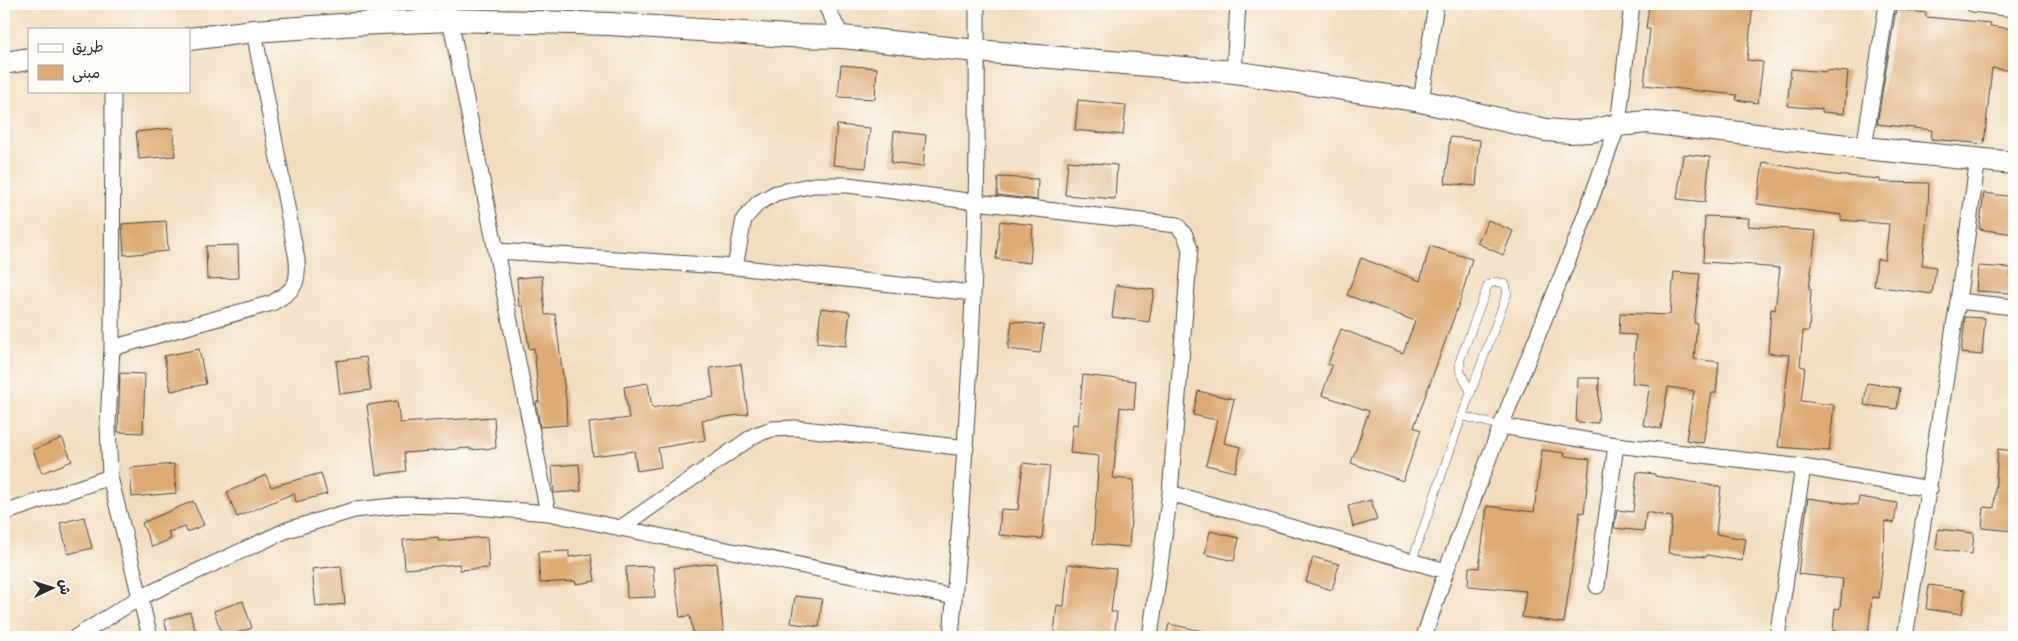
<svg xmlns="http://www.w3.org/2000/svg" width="2018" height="641" font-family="'Playpen Sans','Playpen Sans Arabic',sans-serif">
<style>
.building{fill:#ddab73}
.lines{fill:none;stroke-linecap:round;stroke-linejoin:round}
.lane-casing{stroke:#494641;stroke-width:9}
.street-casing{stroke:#494641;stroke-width:17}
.secondary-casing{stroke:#494641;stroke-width:24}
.lane{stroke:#fff;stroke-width:8}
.street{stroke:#fff;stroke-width:15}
.secondary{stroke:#fff;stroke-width:22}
</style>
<rect width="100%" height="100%" fill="#fdfcf7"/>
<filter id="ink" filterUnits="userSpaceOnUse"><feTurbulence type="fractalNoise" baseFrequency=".02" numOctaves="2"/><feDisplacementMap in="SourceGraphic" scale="10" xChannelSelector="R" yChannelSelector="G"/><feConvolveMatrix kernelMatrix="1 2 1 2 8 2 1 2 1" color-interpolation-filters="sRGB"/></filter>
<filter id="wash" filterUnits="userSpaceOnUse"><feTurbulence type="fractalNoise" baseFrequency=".0096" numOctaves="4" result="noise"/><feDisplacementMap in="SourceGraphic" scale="20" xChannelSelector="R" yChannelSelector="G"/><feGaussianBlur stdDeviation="1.12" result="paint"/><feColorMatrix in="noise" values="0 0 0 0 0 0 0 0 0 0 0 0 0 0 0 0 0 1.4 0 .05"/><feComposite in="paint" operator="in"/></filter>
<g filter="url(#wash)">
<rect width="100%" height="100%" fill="#f2debf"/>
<g id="blocks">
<path class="building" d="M1649,4H1753L1747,60L1763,62L1758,103L1736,100L1737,95L1644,85L1650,29H1646Z
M1896,9L1926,13V17L1991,23L1990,26L2014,29V71L1992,68L1984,144L1931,139L1932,130L1877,124Z
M841,65L877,68L875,99L838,97Z
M1791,69L1826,72V70L1848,72L1844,114L1822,112V109L1787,106Z
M1078,100L1126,105L1123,135L1075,130Z
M837,125L870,128L866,168L833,165Z
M173,128L175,156L139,159L136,132Z
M894,131L926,135L923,167L891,163Z
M1450,137L1480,140L1476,186L1445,183Z
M1683,154L1710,157L1705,202L1677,199Z
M1068,161L1117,165L1115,199L1065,195Z
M1763,162L1834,175L1880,179V182L1929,183L1928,208L1922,265L1936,267L1932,294L1874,286L1877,259L1885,260L1889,224L1841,220V215L1757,204Z
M998,177L1038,179L1037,200L997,195Z
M1984,193L2014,197V234L1979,229Z
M1705,216L1749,218L1748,226L1816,231L1809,289H1811L1809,331H1803L1800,366L1805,367L1801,401L1834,405L1829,451L1778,447L1790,355L1768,353L1771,309L1775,310L1780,268L1755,266V265L1703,262Z
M1488,220L1513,231L1503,255L1477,243Z
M166,221L168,251L124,255L122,224Z
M1000,221L1033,225L1030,263L996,259Z
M238,245L239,278L207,279L206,246Z
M1430,246L1472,259L1461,298L1414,427L1421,430L1403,481L1351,463L1369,411L1322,395L1332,366L1328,364L1341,329L1403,353L1415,321L1347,295L1361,258L1420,281Z
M1978,266L2011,268L2010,293L1976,291Z
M1674,272L1700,274L1694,323H1697L1694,359L1719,362L1716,393H1712L1703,443L1686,440L1694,391L1668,387L1661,429L1643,425L1650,385L1632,383L1636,335L1619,334L1620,313L1670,315Z
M542,276L545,315L555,314L566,400L567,425L540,427L536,402H539L534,348L529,349L523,306H519L517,278Z
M1116,285L1154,290L1149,322L1112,317Z
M821,308L850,312L846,346L817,343Z
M1965,317L1985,318L1982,355L1961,353Z
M1012,321L1044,325L1040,353L1008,349Z
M199,349L206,384L171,391L164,356Z
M366,357L371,390L340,394L336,361Z
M741,364L748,414L702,420L705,440L658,448L661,467L637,471L634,451L593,456L589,423L629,418L624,387L648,383L652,408L714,397L710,368Z
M120,373L145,374L143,433L118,432Z
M1083,375L1136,381L1134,409L1120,407L1113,478L1134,480L1129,547L1093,544L1099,456L1070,453L1073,424L1078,425Z
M1578,378H1599L1598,423L1576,422Z
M1867,383L1900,388L1897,409L1864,405Z
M1198,391L1234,399L1224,443L1241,447L1235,472L1206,465L1217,420L1193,415Z
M397,401L400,423L494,417L496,448L470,450V448L404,453L406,471L376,475L367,405Z
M62,438L72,461L42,473L33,450Z
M1998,449L2014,451L2013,531L1982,528L1984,507L1994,508Z
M1542,450L1565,453L1564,456L1590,459L1584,513L1580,512L1564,623L1522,617L1526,591L1468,586L1469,567L1479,568L1487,506L1534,512Z
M1023,463L1050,466L1042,539L999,535L1001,509L1018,510Z
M174,464L176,493L132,497L130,468Z
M579,464L581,491L554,493L552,466Z
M1637,472L1655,474V476L1721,487L1716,534L1746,539L1742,561L1707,555L1706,557L1668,553L1672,517L1646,512L1644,531L1614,528L1617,510L1633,512Z
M321,473L327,494L296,502L294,493L237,517L227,492L266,475L271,487Z
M1859,497L1897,503L1894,523L1885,521L1884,551L1879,598L1872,597L1868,635L1833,631L1835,608L1840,609L1843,579L1798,574L1808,498L1858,505Z
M1371,500L1377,520L1353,527L1348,506Z
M193,501L204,525L187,532L185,527L168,532L171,539L152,547L142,523Z
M84,517L92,548L68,554L60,523Z
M1938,529L1974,533L1972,554L1936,549Z
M1210,531L1239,538L1234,561L1205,554Z
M438,537V541L487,537L489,568L460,570L459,564L405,569L403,540Z
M569,551V557L591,554L595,581L576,584L575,581L540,583L538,552Z
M1313,557L1339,564L1332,590L1306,582Z
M716,563L724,637H694L690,616L680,617L674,568Z
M1068,564L1116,569L1111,612H1117L1114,637H1094L1054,633L1057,605L1064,606Z
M341,566L345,604L316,607L312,569Z
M653,566L655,597L627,598L626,567Z
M1929,585L1965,590L1962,614L1926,609Z
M795,596L822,599L819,627L791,623Z
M243,601L252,628L223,637L214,611Z
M190,612L196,633L181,637H169L164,620Z
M1169,624L1207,632V637H1166Z"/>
</g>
</g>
<g filter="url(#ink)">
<use href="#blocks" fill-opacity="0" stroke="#494641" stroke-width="1"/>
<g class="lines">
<defs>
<path id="lane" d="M1462,416L1501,426
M1412,561L1462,416L1507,294L1506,285C1499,281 1495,281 1488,285L1460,360V371L1471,393"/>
<path id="street" d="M447,4L548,513
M825,4L842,37
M1973,4L2014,9
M1234,72L1238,4
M113,91L112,348L108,424L110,477L150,637
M1421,101L1436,4
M1864,148L1887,4
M497,251L735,267L973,293
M735,267L744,219L758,203L776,193L814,185H848L976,202L1177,225L1185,235L1190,249L1170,493L1150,637
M1958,301L2014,307
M112,348L272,303C294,290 299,286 297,260L254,31
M1501,426L1616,445L1803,467L1930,489
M1170,493L1446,571
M4,513L110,477
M619,529L755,435L772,429L796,428L966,448
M1597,586L1616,445
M76,637L139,598L287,530L354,510L405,505L473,507L548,513L954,597
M951,637C963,492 973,346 976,200C978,135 977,69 977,4
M1424,637L1446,571L1501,426L1575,243L1618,125L1632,4
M1777,637L1803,467
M1905,637L1958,301L1978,158"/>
<path id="secondary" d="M189,39L254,31L357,24L450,20L610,24L788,36L842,37L977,51L1234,72L1421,101L1546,130L1570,132L1591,131L1618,125L1647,122L1864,148L2014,163
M4,63L29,59"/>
</defs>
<use href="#lane" class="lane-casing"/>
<use href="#street" class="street-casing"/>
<use href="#secondary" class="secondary-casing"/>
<use href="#lane" class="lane"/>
<use href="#street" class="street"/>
<use href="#secondary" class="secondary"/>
</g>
</g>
<rect width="2018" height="641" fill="none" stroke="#fdfcf7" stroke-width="20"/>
<rect x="28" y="28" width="162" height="65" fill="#fdfcf7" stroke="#a9a8a5"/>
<rect x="38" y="44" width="25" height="8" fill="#ffffff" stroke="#a9a8a5"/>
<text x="72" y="52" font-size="15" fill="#2b2b2b">طريق</text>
<rect x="38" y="65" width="25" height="15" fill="#ddab73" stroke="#a9a8a5"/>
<text x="72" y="78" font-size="15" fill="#2b2b2b">مبنى</text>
<g transform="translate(52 588) rotate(86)" stroke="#fdfcf7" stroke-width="4" paint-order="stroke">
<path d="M0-4L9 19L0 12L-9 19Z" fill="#2b2b2b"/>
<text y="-8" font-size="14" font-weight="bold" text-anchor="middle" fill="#2b2b2b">ش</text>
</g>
</svg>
